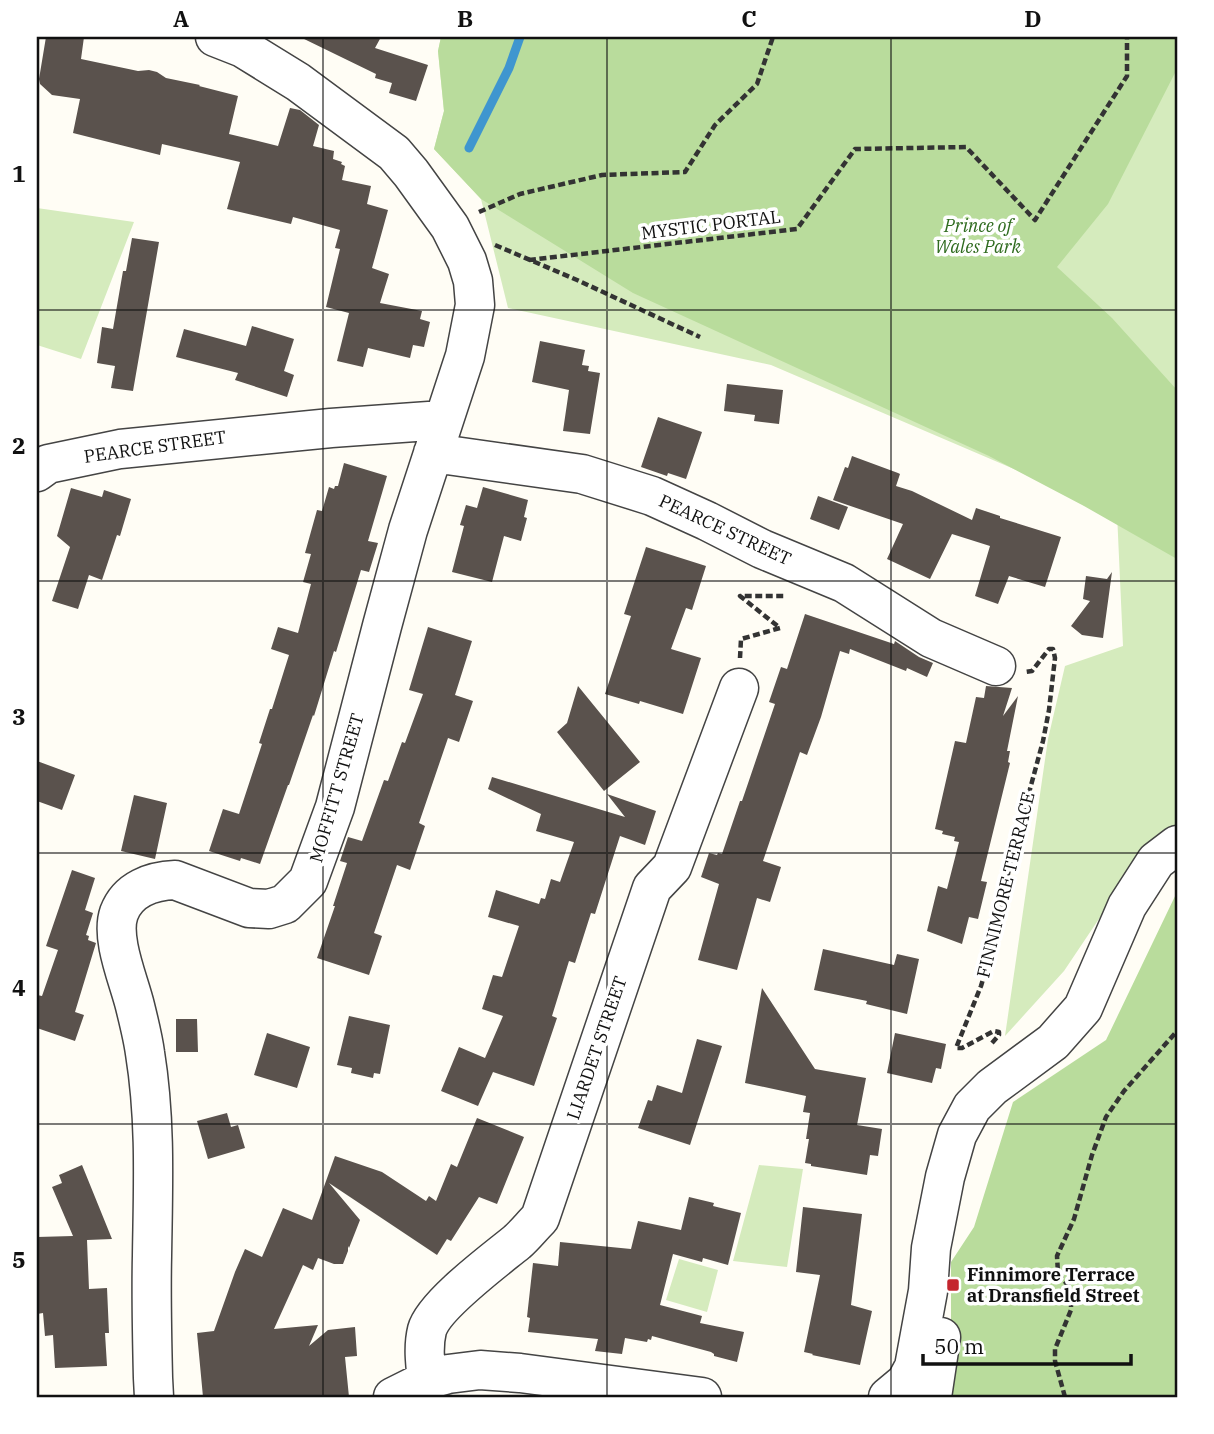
<svg xmlns="http://www.w3.org/2000/svg" width="1214" height="1434" font-family="'IBM Plex Serif',serif">
<style>
.green{fill:#d5ebbd}
.forest{fill:#b9dc9c}
.lines{fill:none;stroke-linecap:round;stroke-linejoin:round}
.stream{stroke:#3f96cf;stroke-width:9}
.building{fill:#5a524d}
.minor-casing{stroke:#444;stroke-width:41}
.path{stroke:#333;stroke-width:4.5;stroke-dasharray:7 3.5;stroke-linecap:butt}
.minor{stroke:#fff;stroke-width:38}
.grid{fill:none;stroke:#111;stroke-width:2;stroke-opacity:0.55}
.poi-dot{fill:#c4262e;stroke:#fff;stroke-width:2.5}
.labels{text-anchor:middle;stroke-width:7;stroke-linejoin:round;paint-order:stroke}
.street-label{font-size:18px;fill:#111;stroke:#fff}
.park-label{font-size:18px;font-style:italic;fill:#2f6b1f;stroke:#fff}
.poi-label{font-size:18px;font-weight:bold;fill:#111;stroke:#fff;text-anchor:start}
.neatline{fill:none;stroke:#111;stroke-width:2.5}
.grid-label{font-size:23px;text-anchor:middle;font-weight:bold;fill:#111}
</style>
<rect width="100%" height="100%" fill="#fffdf5"/>
<path class="green" d="M441,37H1177V829L1117,892L1064,971L1005,1036L1048,739L1065,666L1123,646L1117,513L771,365L508,308L481,199L434,149L444,111L438,51Z
M37,208L134,222L81,359L37,345Z
M759,1165L803,1169L787,1267L733,1261Z
M679,1259L718,1270L707,1312L666,1300Z"/>
<path class="forest" d="M441,37H1177V69L1108,204L1057,267L1112,318L1177,390V559L1084,506L989,456L633,293L481,199L434,149L444,111L438,51Z
M1177,892V1397H934L951,1363V1262L974,1227L1013,1102L1106,1040Z"/>
<g class="lines">
<path class="stream" d="M469,148L509,68L520,37"/>
</g>
<path class="building" d="M46,37H84L81,59L138,71L149,70L157,72L166,78L200,85L199,86L238,96L229,134L278,146L290,108L300,110L319,125L313,146L334,151L333,159L342,162L341,164L345,166L342,180L371,186L367,204L388,210L372,268L389,274L380,303L422,311L420,319L430,322L424,347L413,345L410,358L368,348L363,367L337,361L349,313L326,307L340,249L335,248L340,230L293,217L291,224L227,209L240,162L162,144L160,155L73,133L80,99L52,95L40,84L39,79Z
M300,37H381L375,48L428,65L416,101L389,93L392,83L375,78L376,74Z
M132,238L159,242L133,391L111,388L115,366L97,363L102,327L113,329L123,271H126Z
M252,326L294,339L284,371L294,375L287,397L235,380L238,373L176,357L184,329L246,346Z
M540,341L585,350L582,365L589,366L588,371L600,373L590,434L563,431L569,390L532,382Z
M727,384L783,390L779,424L754,421L755,415L724,411Z
M658,417L702,432L686,479L668,473L667,476L641,467Z
M852,456L898,473L900,474L896,486L912,491L972,520L976,508L1000,516V518L1061,537L1045,587L1009,576L998,604L975,596L990,546L952,534L930,579L887,559L903,524L833,500L845,467L848,468Z
M344,463L387,476L368,541L378,543L369,572L361,570L336,652L334,651L314,716L313,715L289,785H288L260,864L241,858L240,861L209,851L223,809L239,814L262,744L259,743L270,709H272L289,655L271,649L278,627L298,633L311,584L303,582L311,554L305,553L317,510L322,511L329,487L334,489L335,486H338Z
M483,487L528,500L524,517L527,518L521,541L504,536L492,582L452,572L464,526L460,525L466,505L477,508Z
M71,488L102,497L104,490L131,499L120,536L117,535L102,580L89,575L78,609L52,601L70,547L57,536Z
M818,496L848,507L839,530L810,519Z
M646,547L706,566L692,610L686,608L671,649L701,658L683,714L640,701L639,704L605,694L631,616L624,614Z
M1112,572L1103,638L1082,635L1071,626L1090,601L1083,599L1086,576L1107,579Z
M805,614L894,644L895,641L919,657L933,663L927,677L907,668L906,671L850,649L849,654L840,651L821,717L807,755L800,752L763,861L781,867L770,902L757,898L737,970L698,960L719,884L701,877L709,853L717,855L718,853L722,854L740,801H742L775,704L769,702L781,667L787,669Z
M428,627L472,641L455,695L473,701L459,742L448,738L419,823L425,826L410,870L397,865L374,933L382,936L369,975L317,958L335,906H333L347,863L340,861L348,837L362,841L384,780L388,781L402,742L405,743L423,694L409,690Z
M578,686L640,762L604,791L557,732L567,723Z
M986,686L1012,688L1003,716L1018,696L1007,751H1010L1008,762L1010,763L981,881L987,882L978,919L969,917L962,944L927,931L938,886L947,889L959,842L954,841L955,837L942,834L943,831L935,829L955,741L966,743L976,697L984,698Z
M37,761L75,775L62,810L37,801Z
M492,777L625,817L607,794L656,811L645,845L620,836L595,914L591,913L575,963L569,961L552,1016L557,1018L534,1086L493,1072L478,1106L441,1091L459,1047L485,1058L503,1016L482,1009L493,975L502,977L519,926L488,917L496,890L539,904L541,898L545,899L551,879L560,882L574,842L536,831L541,814L488,789Z
M134,795L167,803L155,859L121,851Z
M72,870L95,878L85,910L93,913L86,935L89,936L88,940L96,943L75,1012L84,1015L75,1041L37,1028V995L42,996L58,950L46,946Z
M823,949L894,965L897,954L919,959L907,1014L866,1004L867,1001L814,990Z
M762,988L815,1069L866,1078L857,1125L882,1129L878,1156L870,1155L867,1175L811,1166V1164L805,1163L809,1139H806L810,1113L803,1112L806,1096L745,1083Z
M349,1016L390,1025L380,1074L374,1073L373,1078L351,1073L352,1068L337,1065Z
M176,1019H197L198,1052H176Z
M267,1033L310,1047L297,1088L254,1075Z
M895,1033L946,1044L941,1069L936,1068L932,1083L887,1073Z
M697,1039L722,1046L690,1145L638,1128L648,1100L652,1101L657,1085L682,1093Z
M227,1113L231,1127L238,1125L245,1148L208,1159L197,1121Z
M477,1118L524,1137L497,1204L479,1197L451,1241L447,1239L437,1255L329,1183L360,1220L349,1248L348,1246V1251L343,1264H334L318,1258L313,1270L303,1265L274,1329L318,1325L309,1346L328,1330L355,1327L357,1356L345,1357L349,1397H203L197,1333L214,1331L235,1272L245,1249L262,1257L283,1208L312,1220L335,1156L382,1172L426,1201L429,1196L436,1201L451,1164L457,1167Z
M82,1165L112,1239L87,1240L89,1289L107,1288L109,1333H105L107,1366L55,1368L53,1335L45,1336L43,1313L37,1314V1263H38L37,1237L73,1236L52,1187L62,1183L59,1175Z
M689,1197L714,1203L713,1206L741,1213L728,1265L703,1258L702,1262L673,1254L660,1305L702,1316L700,1323L744,1332L737,1362L714,1356V1354L711,1352L652,1336L651,1340L648,1339L647,1342L625,1338L622,1354L595,1351L598,1339L528,1332L530,1318L527,1317L533,1263L558,1266L560,1242L631,1249L638,1221L681,1230Z
M803,1207L862,1214L851,1305L872,1311L860,1365L812,1355L813,1354L804,1352L820,1275L796,1272Z"/>
<g class="lines">
<defs>
<path id="minor" d="M433,453L582,474L652,496L707,521L762,549L844,583L931,638L996,666
M37,472L48,464L120,449L331,428L443,420
M427,1380C425,1363 423,1346 427,1330C434,1305 495,1260 517,1242C525,1235 532,1226 540,1218L652,888L672,867L739,688
M154,1397L153,1378C152,1337 151,1296 152,1256C153,1188 156,1121 145,1053C143,1038 139,1022 135,1006C129,981 110,938 119,913C128,889 152,881 175,880L249,908L269,909L285,904L308,881L335,807L382,626L408,530L465,356L475,305L473,281L467,261L450,227L411,173L394,153L298,82L243,48L215,37
M393,1397L427,1380L448,1374L480,1370L520,1373L702,1397
M888,1397L906,1382L914,1367L928,1291L931,1248L945,1177L957,1135L972,1107L992,1087L1053,1042L1083,1008L1127,906L1156,861L1177,845
M932,1397L941,1337"/>
</defs>
<use href="#minor" class="minor-casing"/>
<path class="path" d="M479,212L520,194L602,175L685,172L715,125L757,84L773,37
M495,245L577,280L700,337
M529,260L797,229L855,149L966,147L1035,220L1127,76V37
M740,658L741,639L780,628L740,596H786
M992,1043L999,1035V1032L994,1031L962,1048H956L981,986L998,928L1010,863L1043,741L1049,710L1055,658L1053,649H1049L1032,671L1025,672
M1065,1397L1055,1361V1349L1071,1310V1289L1058,1273L1057,1256L1074,1219L1092,1155L1106,1117L1124,1091L1177,1031"/>
<use href="#minor" class="minor"/>
</g>
<path class="grid" d="M323,37V1397M607,37V1397M891,37V1397M37,310H1177M37,581H1177M37,853H1177M37,1124H1177"/>
<rect class="poi-dot" x="946" y="1278" width="14" height="14" rx="3.5"/>
<g class="labels">
<g class="street-label">
<text transform="translate(711 225) rotate(-7)" y="6">MYSTIC PORTAL</text>
<text transform="translate(155 447) rotate(-8)" y="6">PEARCE STREET</text>
<text transform="translate(725 530) rotate(25)" y="6">PEARCE STREET</text>
<text transform="translate(337 788) rotate(-74)" y="6">MOFFITT STREET</text>
<text transform="translate(1006 885) rotate(-76)" y="6">FINNIMORE TERRACE</text>
<text transform="translate(597 1048) rotate(-71)" y="6">LIARDET STREET</text>
</g>
<g class="park-label">
<text x="978" y="232">Prince of<tspan x="978" dy="21">Wales Park</tspan></text>
</g>
<g class="poi-label">
<text x="967" y="1281">Finnimore Terrace<tspan x="967" dy="21">at Dransfield Street</tspan></text>
</g>
</g>
<rect width="1214" height="1434" fill="none" stroke="#ffffff" stroke-width="77"/>
<path d="M923 1354v10h208v-10" fill="none" stroke="#111111" stroke-width="3.5"/>
<text x="934" y="1354" font-size="21" fill="#111111" stroke="#ffffff" stroke-width="5" paint-order="stroke">50 m</text>
<rect x="38" y="38" width="1138" height="1358" class="neatline"/>
<g class="grid-label">
<text x="181" y="27">A</text>
<text x="465" y="27">B</text>
<text x="749" y="27">C</text>
<text x="1033" y="27">D</text>
<text x="19" y="182">1</text>
<text x="19" y="454">2</text>
<text x="19" y="725">3</text>
<text x="19" y="996">4</text>
<text x="19" y="1268">5</text>
</g>
</svg>
